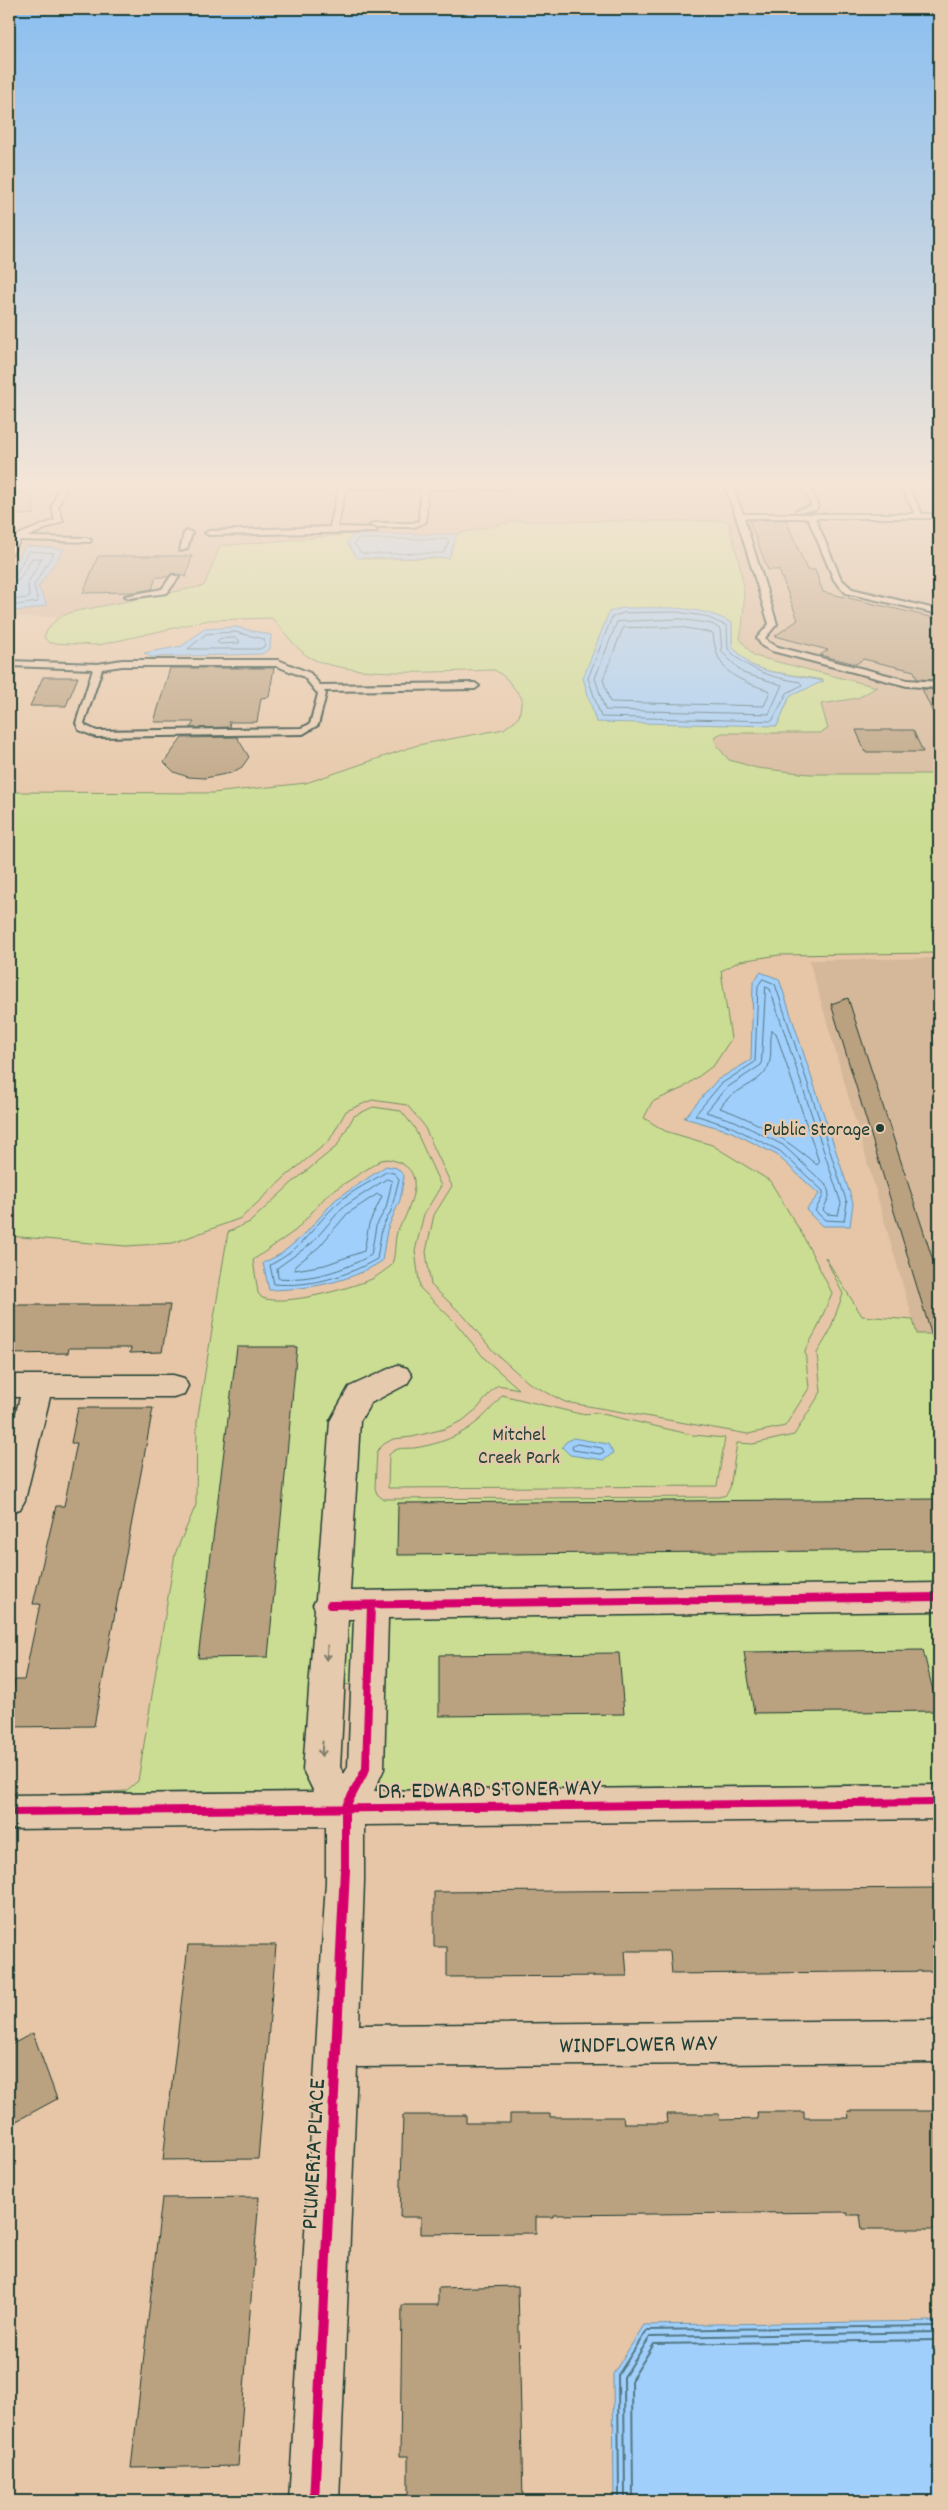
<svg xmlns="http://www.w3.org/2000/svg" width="948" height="2510" font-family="Dekko,sans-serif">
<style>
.built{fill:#d5b899}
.green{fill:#cadd92;stroke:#748d63;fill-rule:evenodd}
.water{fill:#a0cffc;stroke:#6c95ac}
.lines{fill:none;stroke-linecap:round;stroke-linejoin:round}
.shore-far1{stroke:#537784;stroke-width:1}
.shore{stroke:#537784;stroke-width:2}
.building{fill:#baa180;stroke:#1f3d34}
.lane-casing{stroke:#1f3d34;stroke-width:4}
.street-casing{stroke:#1f3d34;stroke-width:3}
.lane{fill:#e6caad;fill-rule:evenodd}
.street{fill:#e6caad;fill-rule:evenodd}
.cycleway-far1-casing{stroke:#e6caad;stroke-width:11}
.cycleway-casing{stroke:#e6caad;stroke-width:13}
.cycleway-far1{stroke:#d6006c;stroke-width:8}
.cycleway{stroke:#d6006c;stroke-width:10}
.oneway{stroke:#797c6a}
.poi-dot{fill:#1f3d34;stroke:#e6caad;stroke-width:2}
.labels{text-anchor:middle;stroke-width:4.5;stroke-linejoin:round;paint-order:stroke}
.poi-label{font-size:20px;fill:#1f3d34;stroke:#e6caad;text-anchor:end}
.park-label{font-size:20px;fill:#284539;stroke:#e6caad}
.near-street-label{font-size:24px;fill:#1f3d34;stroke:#e6caad}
</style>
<rect width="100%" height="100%" fill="#e6c6a6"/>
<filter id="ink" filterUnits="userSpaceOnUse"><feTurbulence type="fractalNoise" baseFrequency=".02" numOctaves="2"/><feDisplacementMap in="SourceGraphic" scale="10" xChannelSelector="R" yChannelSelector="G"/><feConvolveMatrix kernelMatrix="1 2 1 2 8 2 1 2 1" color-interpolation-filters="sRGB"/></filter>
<g filter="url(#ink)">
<path class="built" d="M76,484H939V774H809L757,768L729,761L717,746L714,737L722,733L828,729L821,704L858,698L877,688L754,656L740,639L745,613L728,521H516L457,534H354L220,546L204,586L72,612L59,617H9V489Z
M939,958V1334H917L809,960Z"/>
<path class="green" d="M516,521H728C741,568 749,590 740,639L754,656L877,687L858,698L821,704L828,729L820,733H722L714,737L717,746L729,760L757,768L809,774H939V953L779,955L740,961L721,971L731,1039L714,1065L683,1088L652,1102L644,1118L665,1131L712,1145L770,1181L802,1234L832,1293L817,1329L805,1351L809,1388L785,1426L748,1434L565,1402L529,1383L494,1352L464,1316L431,1285L426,1252L434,1215L452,1186L423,1124L407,1105L372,1100L346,1111L329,1141L285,1177L241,1218L173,1243L126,1246L9,1236V792L213,793L306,783L418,745L504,729L519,717L522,698L506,678L495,670C448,671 349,679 309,657C297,650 282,629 272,618L209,620L99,645L49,643L44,637C50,623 58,617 72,612L204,586L220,546L354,534L347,543L355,553L366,559L449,558L457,534ZM732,623V647L751,665L768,671L823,680L790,696L777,726L583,678Z
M373,1107L401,1111L414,1127L441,1186L424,1214L415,1251L420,1288L455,1322L485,1359L519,1389L498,1385L492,1390L478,1408L462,1421L444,1429L412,1437L393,1439L384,1444L377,1451L375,1488L377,1494L383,1499L719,1497L726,1495L730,1488L737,1443L753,1444L794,1435L821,1392L817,1353L829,1333L843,1294L825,1257L862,1316L913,1320L917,1334H939V1784L374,1790L385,1684L309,1685L304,1770L312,1791L87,1793L126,1791L138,1781L175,1554L196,1505L197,1422L228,1232L250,1222L293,1182L337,1146L354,1116ZM388,1159C422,1166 417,1188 406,1215C404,1221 399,1226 397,1232C394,1243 396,1256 391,1266C385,1270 378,1276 372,1279C347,1289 287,1306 262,1298L258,1293L253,1260L296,1230L328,1194L381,1160Z
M502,1395L580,1414L598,1413L693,1435L725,1438L717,1486L388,1488L389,1455C397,1446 404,1449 414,1448C453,1442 479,1427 502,1395Z"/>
<path class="water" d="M354,534H457L449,558H357L347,543Z
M29,546L64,549L38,587L47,605L28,610L9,611V578L24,547Z
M622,608C659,608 699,604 732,623V647L751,665L768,671L824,681L790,696L777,726L596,722L583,678L609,612Z
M236,627L271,635L270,649L262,654L151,657L144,653L182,646L204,629Z
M760,972L779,979L853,1203L850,1226H822L806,1210L819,1194L777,1155L730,1131L684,1118L717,1080L751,1060L753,984Z
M386,1166L397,1168L404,1176L400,1200L387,1230L382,1261C348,1283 309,1289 269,1290L263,1263L281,1254L305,1234L335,1200Z
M573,1438L608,1444L613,1453L604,1460L570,1455L562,1447L566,1442Z
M939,2321V2501H614L613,2374L644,2325Z"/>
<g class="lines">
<path class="shore-far1" d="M358,539H447L449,542L444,553L367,554L361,553L354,544Z
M9,578L15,576L28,551L54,553L34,585L38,602L9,606
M9,585L19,580L32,558H42L28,583L29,598L9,600
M677,612L704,616L727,626L728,649C749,671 771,677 800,682L802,685L787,693L772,721L601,717L588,678L612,617L623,613Z
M681,619L712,624L720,629L722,652L743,673L782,685L769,714L605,710L595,678L617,622Z
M680,627L713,633C716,673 736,679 770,691L764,706L610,702L603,679L623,628Z
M235,632L264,639L265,646L260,649H188L206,634Z
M235,638L239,640V643L220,644L217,642L219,639Z
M763,979L775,984L847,1203L844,1221L825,1220L815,1211L823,1196V1191L780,1151L732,1127L695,1115L721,1084L755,1062L758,986Z
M766,987L770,989L841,1203L838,1215L827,1214L823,1210L829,1197L828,1187L783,1145L735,1121L706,1112L725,1089L761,1065Z
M772,1031L776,1033L819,1162L817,1165C787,1140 758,1121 720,1108C731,1088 758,1087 768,1067C773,1056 769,1043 772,1031Z
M386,1172L394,1173L399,1179L391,1211L382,1228L377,1259C345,1277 311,1287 274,1284L270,1265C304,1248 312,1227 338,1203C351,1191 371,1182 386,1172Z
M387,1179L392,1181L386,1208L376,1226L371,1255C343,1271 310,1281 278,1278L277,1268L312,1243L342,1208Z
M378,1194L382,1196L369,1224L364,1251L325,1265L295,1270V1266L319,1247L347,1214Z
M577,1444L602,1448L604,1452L600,1454L573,1450L572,1447Z"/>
<path class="shore" d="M619,2501L618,2375L647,2330L939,2326
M625,2501L624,2377L650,2337L939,2332
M633,2501L632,2379L654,2344L939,2340"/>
</g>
<path class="building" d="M33,491L34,514L9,516V493Z
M749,520H786L807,570H815L823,592L939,619V680L917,679L914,671L863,659L856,664L820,655L828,650L775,636L798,620L779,570H768Z
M98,556H192L186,577L173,573L168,577H156L152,589L134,592L83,593Z
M170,668H274L269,697L261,698L257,722H228L231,727L190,728L194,722H154Z
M43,677H78L66,706H30Z
M922,689L939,690V726Z
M856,730H913L923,752H865Z
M237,737L249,757L242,767L231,773L205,778L188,777L174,772L164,762L182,738Z
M848,998L939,1279V1343H934L831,1004Z
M9,1305H170L162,1352L130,1353L131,1348H69L68,1353L9,1354Z
M237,1347H297L268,1657L198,1658Z
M78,1408H153L94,1726L9,1727V1709L15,1680H24L40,1604H33L56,1506H64L77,1443H71Z
M939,1499V1550L397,1555L398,1503Z
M923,1650L938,1711L754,1713L744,1652Z
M619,1653L624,1714L439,1716V1655Z
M939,1888V1971L672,1974L670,1951H625L627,1976L447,1977V1947H434V1892Z
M188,1945H276L258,2159L163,2160Z
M33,2033L57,2099L9,2125V2046Z
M848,2111H939V2229H862L860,2215H848V2212L553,2215V2217H536V2233L421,2234V2217H400L403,2115H466V2123H510V2114H550V2117H623L624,2123H667L666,2114H719L720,2120L758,2119L757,2112H804V2118H849Z
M259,2197L238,2466L131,2468L162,2198Z
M518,2286L523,2501H408V2456H400L402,2305H438V2288Z"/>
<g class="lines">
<defs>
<path id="lane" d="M60,484H67L58,507L63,521L27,537L87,538L91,540L90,542L20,540L12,554H9V546L13,537L55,520L52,507Z
M337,484L503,485L524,484L503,489H427L426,522L414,527H374L370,525L374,523H413L419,521L421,489L346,488L337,527L373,528L377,530L376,532L209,535L205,533L209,531L330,527L339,487Z
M724,484H731L743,514H915L900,484H907L922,514H939V518H815L841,579L852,589L939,610V614L846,593L834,580L808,518H744L777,624L765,638L768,642L778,647L907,680L939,682V688L907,686L772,651L762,646L757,638L769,624L736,516Z
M807,486L810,488L818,506L815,510L796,512V510L812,506L804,488Z
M188,531L192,533L187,549L180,551L184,533Z
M172,575L179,577L167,593L129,598L125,596L162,589Z
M122,660H278L310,673L320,685L475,683L479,686L475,689L324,691L326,694L318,725L303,734L96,737L79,730L76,723L93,669L9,666V661L98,664ZM122,666H277L304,677L318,694L310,724L301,728L97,731L86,726L84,723L102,669Z"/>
<path id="street" d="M397,1365L407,1368L412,1376L407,1384L371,1403L360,1421L350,1591L939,1583V1611L388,1618L384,1769L374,1791L939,1785V1819L364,1825V1881L359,2025L939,2020V2062L357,2067L339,2501H289L326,1881V1826L9,1829V1795L314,1792L303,1770L315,1609L313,1605L316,1599L330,1421L349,1387ZM348,1619H354L348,1767L344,1774L340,1767Z
M9,1375H173L184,1378L188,1386L184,1394L173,1397H50L25,1500L20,1509L9,1512V1440L20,1397H9Z"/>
</defs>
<use href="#lane" class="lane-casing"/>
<use href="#street" class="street-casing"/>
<use href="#lane" class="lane"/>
<use href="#street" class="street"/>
<defs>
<path id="cycleway-far1" d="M330,1605L939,1597
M9,1812L939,1802
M345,1872V1808L366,1769L371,1605"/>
<path id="cycleway" d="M314,2501L345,1870"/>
</defs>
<use href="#cycleway-far1" class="cycleway-far1-casing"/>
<use href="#cycleway" class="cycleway-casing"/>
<use href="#cycleway-far1" class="cycleway-far1"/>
<use href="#cycleway" class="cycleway"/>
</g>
<defs><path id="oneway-shaft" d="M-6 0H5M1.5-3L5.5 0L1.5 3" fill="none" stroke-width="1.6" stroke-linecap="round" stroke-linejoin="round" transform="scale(1.25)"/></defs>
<g class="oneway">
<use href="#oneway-shaft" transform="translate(327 1653) rotate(94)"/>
<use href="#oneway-shaft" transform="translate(322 1749) rotate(94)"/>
</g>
</g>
<linearGradient id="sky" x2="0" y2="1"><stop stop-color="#8bbff0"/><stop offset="0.58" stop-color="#f4e5d7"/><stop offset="1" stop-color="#f4e5d7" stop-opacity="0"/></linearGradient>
<rect width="948" height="836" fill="url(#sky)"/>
<circle class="poi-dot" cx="880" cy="1128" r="5"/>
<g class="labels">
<g class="poi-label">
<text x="870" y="1135">Public Storage</text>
</g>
<g class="park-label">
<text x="519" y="1440">Mitchel<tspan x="519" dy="23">Creek Park</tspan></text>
</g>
<g class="near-street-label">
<text transform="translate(489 1788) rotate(-1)" y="8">DR. EDWARD STONER WAY</text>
<text transform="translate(638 2043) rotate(-1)" y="8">WINDFLOWER WAY</text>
<text transform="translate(312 2154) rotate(-87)" y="8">PLUMERIA PLACE</text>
</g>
</g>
<rect width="948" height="2510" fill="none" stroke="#e6caad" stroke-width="30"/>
<rect x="15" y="15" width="918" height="2480" fill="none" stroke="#1f3d34" stroke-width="2" filter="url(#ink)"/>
</svg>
